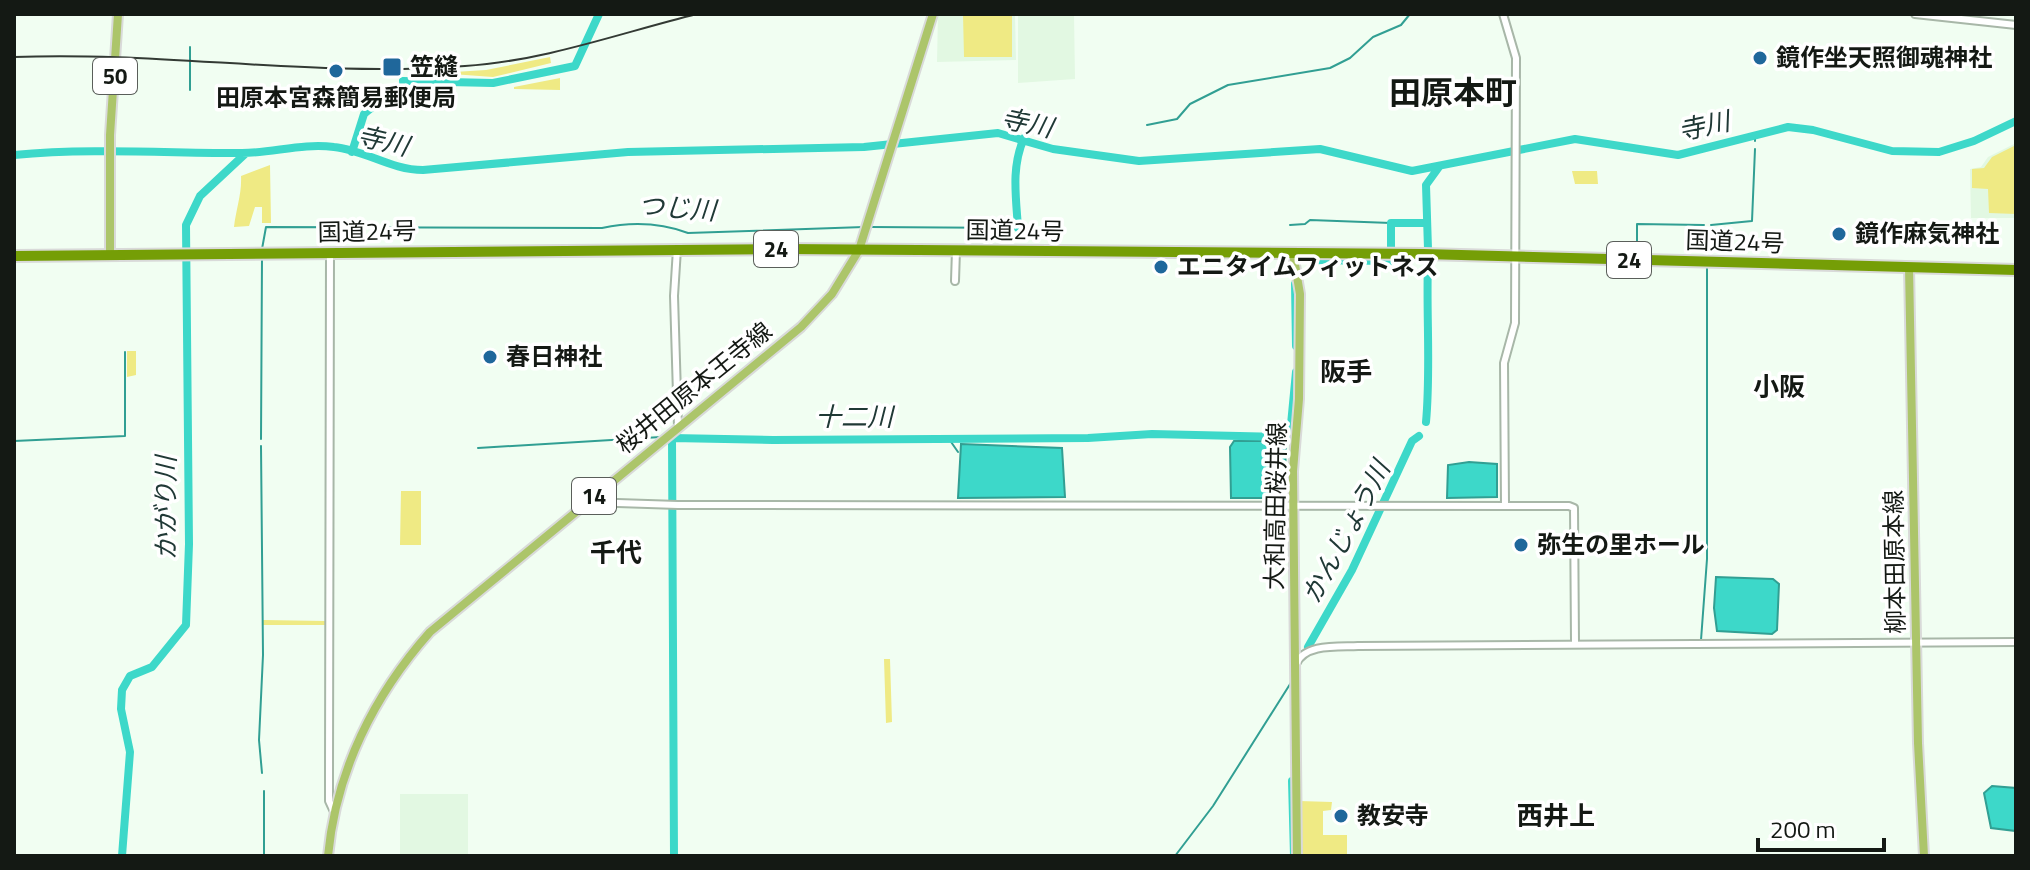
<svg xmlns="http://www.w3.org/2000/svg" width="2030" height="870" font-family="'Titillium Web','Noto Sans JP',sans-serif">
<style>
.built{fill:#e2f8e2}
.green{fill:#efea84}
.water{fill:#3dd8c9;stroke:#319f93;stroke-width:2}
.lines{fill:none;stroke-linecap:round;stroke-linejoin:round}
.stream{stroke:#319f93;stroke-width:2}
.river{stroke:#3dd8c9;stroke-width:8}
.minor-casing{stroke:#a8b7a8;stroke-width:10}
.major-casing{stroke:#d9dad9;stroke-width:12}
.highway-casing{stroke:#d9dad9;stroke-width:14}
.minor{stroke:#fff;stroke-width:6}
.major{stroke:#acc56a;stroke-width:8}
.highway{stroke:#759e06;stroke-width:10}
.rail{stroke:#333a34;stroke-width:2}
.poi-dot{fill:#1f679b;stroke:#fff;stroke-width:3}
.labels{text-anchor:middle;stroke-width:7;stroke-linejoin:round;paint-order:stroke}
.shield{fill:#fff;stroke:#5a5e5a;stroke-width:2}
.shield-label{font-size:22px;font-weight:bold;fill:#141914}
.poi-label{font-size:24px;font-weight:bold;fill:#141914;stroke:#fff;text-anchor:start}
.street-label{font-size:24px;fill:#141914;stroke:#fff}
.water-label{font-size:26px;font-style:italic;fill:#203936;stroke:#fff}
.neighbourhood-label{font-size:26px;font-weight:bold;fill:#141914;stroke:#fff}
.district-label{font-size:32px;font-weight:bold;fill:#141914;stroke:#fff}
</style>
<rect width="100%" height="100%" fill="#f1fef2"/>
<path class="built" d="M938,14H1015L1016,60L937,62Z
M1018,14H1074L1075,79L1018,83Z
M2016,143V218H1971L1970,169L1981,167L1988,157Z
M400,794H468V855L400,856Z"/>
<path class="green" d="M963,14H1012V57H964Z
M550,57L551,63L493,77L438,73L486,70Z
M560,78V90L514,89V87Z
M2016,145V214L1989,213L1988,189L1972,188V169L1984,168L1992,157Z
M270,165L271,223H262V207H255L249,226L234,227C236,209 242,194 241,176Z
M1572,171H1597L1598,184H1575Z
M127,351H136V375L127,377Z
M401,491H421V545H400Z
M263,620L326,621V625H263Z
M884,659H890L892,722L886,723Z
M1299,801L1332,802L1331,810L1323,811V835H1347V855H1299Z"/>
<path class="water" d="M1234,441H1279L1286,447L1284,498H1231L1230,447Z
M961,444L1062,448L1065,497L958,498Z
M1469,462L1497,464V497L1447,498L1448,465Z
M1716,577L1773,579L1779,584L1777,630L1772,634L1717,631L1714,608Z
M1992,786L2016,788V831L1991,828L1984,793Z"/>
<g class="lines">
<path class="stream" d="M190,90V47
M1147,125L1177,119L1190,104L1228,85L1330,68L1350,58L1373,37L1401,25L1410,14
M1755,141V133
M1290,225L1305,224L1310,220L1391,223
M1711,225L1752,221L1755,149
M870,227L1018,228
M262,249L266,227L602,228C630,222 661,223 688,233L864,227
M1637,254V224L1704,225
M1637,264L1685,266
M261,439L262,257
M949,439L958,452
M14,441L125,436V352
M261,446L263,655L259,740L262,773
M478,448L661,437
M1701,640L1707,559V267
M264,791V856
M1175,856L1213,806L1292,681"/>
<path class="river" d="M352,152L364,114L380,101L405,96L403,81L493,83L575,66L599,14
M14,155C90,148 166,153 242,153C273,153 302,143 334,147C365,150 391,170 423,170L628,152L864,147L998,133L1053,149L1139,161L1320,149L1412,171L1575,139L1678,155L1788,127L1813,130L1892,151L1939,152L1974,141L2016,121
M1018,228C1016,197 1011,167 1024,138
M1391,248V223H1427
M1428,249L1426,185L1439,167
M1305,260L1390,261
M1295,284L1296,346
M1426,422C1431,368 1426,314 1428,260
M1308,647L1352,570L1412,441L1419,436
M1292,781L1294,856
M122,856L130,752L121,709L122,690L130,676L152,667L186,625L189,544L186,225L200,196L245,154
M674,856L672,438L773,440L1088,438L1152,434L1285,437L1290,435L1296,372"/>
<defs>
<path id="minor" d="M1503,14L1516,58L1515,323L1504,363L1505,505
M1915,14L2016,25
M677,249L674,296L678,427
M330,252L329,776V801L335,814
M955,281L956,250
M587,502L678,505L1569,506L1574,508L1575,642
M1296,664C1305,643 1339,647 1358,646L2016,642"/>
<path id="major" d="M1293,253L1300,294L1299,399L1293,471L1297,856
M110,255V135L118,14
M1909,267L1918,743L1924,856
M328,856C336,771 374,695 430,632L801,327L832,294L859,250L933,14"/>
<path id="highway" d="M14,256L785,249L1424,254L2016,270"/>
</defs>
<use href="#minor" class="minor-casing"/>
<use href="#major" class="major-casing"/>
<use href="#highway" class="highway-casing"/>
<use href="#minor" class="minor"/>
<use href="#major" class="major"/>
<use href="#highway" class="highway"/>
<path class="rail" d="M14,57C164,51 315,78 465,66C544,61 620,33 697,14"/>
</g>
<g class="poi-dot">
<circle cx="1760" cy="58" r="8"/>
<rect x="382" y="57" width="20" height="20" rx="4"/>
<circle cx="336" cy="71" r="8"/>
<circle cx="1839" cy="234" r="8"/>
<circle cx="1161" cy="267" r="8"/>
<circle cx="490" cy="357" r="8"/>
<circle cx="1521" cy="545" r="8"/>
<circle cx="1341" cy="816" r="8"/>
</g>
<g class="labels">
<g class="shield">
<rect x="93" y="58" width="44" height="36" rx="6"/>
<rect x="754" y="231" width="44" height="36" rx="6"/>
<rect x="1607" y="242" width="44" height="36" rx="6"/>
<rect x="572" y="478" width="44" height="36" rx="6"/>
</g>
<g class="shield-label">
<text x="115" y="84">50</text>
<text x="776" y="257">24</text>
<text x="1629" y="268">24</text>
<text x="594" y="504">14</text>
</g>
<g class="poi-label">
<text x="1776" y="66">鏡作坐天照御魂神社</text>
<text x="410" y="75">笠縫</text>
<text x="336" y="106" text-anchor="middle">田原本宮森簡易郵便局</text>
<text x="1855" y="242">鏡作麻気神社</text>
<text x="1177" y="275">エニタイムフィットネス</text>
<text x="506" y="365">春日神社</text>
<text x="1537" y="553">弥生の里ホール</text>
<text x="1357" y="824">教安寺</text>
</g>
<g class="street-label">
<text transform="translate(1015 231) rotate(1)" y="8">国道24号</text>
<text transform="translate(367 232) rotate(-1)" y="8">国道24号</text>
<text transform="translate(1735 242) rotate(2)" y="8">国道24号</text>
<text transform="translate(694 388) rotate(-39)" y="8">桜井田原本王寺線</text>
<text transform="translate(1276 506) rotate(-89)" y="8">大和高田桜井線</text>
<text transform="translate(1895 562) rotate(-91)" y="8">柳本田原本線</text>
</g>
<g class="water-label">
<text transform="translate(1027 123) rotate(12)" y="9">寺川</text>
<text transform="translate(1704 126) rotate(-12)" y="9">寺川</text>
<text transform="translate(383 141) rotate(13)" y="9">寺川</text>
<text transform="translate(677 208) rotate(4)" y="9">つじ川</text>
<text x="854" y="426">十二川</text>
<text transform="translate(166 508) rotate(-90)" y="9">かがり川</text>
<text transform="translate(1346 532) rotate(-62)" y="9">かんじょう川</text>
</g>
<g class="neighbourhood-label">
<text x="1346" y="381">阪手</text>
<text x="1779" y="396">小阪</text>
<text x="616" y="562">千代</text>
<text x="1556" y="825">西井上</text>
</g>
<g class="district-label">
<text x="1453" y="104">田原本町</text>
</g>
</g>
<rect width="2030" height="870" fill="none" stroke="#141914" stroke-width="32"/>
<path d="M1758 838v12h126v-12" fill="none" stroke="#141914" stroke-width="4"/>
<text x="1770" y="838" font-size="24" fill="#141914" stroke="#ffffff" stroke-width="6" paint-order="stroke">200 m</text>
</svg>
